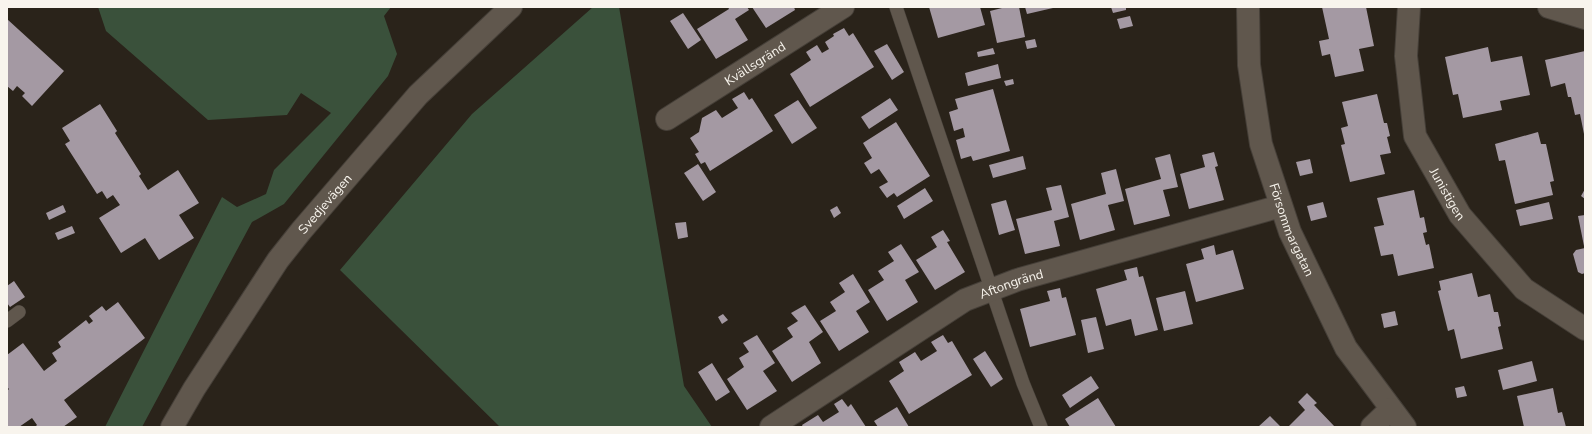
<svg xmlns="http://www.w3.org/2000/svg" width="1592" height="434" font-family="'Nunito Sans',sans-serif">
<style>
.forest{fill:#3a513b}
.building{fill:#a499a3}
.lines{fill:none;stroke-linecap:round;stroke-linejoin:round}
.service-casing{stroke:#453f38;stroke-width:14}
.minor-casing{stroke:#453f38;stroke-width:24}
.tertiary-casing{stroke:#453f38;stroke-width:24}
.service{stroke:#60574d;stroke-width:13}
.minor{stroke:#60574d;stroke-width:22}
.tertiary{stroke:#60574d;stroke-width:22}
.labels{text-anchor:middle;stroke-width:4;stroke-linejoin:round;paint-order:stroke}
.street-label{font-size:13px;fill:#f8f4ed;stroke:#211a11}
</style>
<rect width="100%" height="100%" fill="#2a231a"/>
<path class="forest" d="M98,7H391L384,16L397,54L388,76L284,204L252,222L142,427H105L222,197L237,207L266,194L274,170L331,113L301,93L287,115L208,120L106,31Z
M593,7H619L684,386L712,427H500L340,270L472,114Z"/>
<path class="building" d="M728,7H747L749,10L735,19L748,40L716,59L697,29L729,9Z
M752,7H794L795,10L766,28Z
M929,7H980L985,25L938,38Z
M1006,7H1019L1025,37L997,43L990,11Z
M1025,7H1053V8L1027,14Z
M1111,7H1126V10L1113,13Z
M1322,7H1366L1374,46L1359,49L1364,71L1335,77L1330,54L1322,56L1319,41L1329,39Z
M683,13L701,40L688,49L670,21Z
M1130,16L1133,26L1120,29L1117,19Z
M7,19L64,71L32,106L22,96L25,93L17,86L13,91L7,86Z
M844,28L849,36L853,33L874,67L810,107L790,74L811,60L806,52L817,45L822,53L829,49L825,42L834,36L833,34Z
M1035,39L1037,47L1027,49L1025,41Z
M887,44L904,72L892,80L874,51Z
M1488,47L1491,62L1522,56L1530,95L1500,101L1502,110L1463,118L1458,94L1453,95L1445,57Z
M993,48L995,54L978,57L977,52Z
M1585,51V134H1584L1580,114L1575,115L1571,97H1568L1565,83L1551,87L1545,60Z
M998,64L1001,78L968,86L965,73Z
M1013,79L1014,84L1006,86L1004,81Z
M993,89L1010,151L973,161L971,156L961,159L956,140L965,137L963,128L954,131L949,112L958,109L955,99Z
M744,92L749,100L752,98L773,131L710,171L705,162L701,164L695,154L699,152L690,138L699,132L702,118L716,110L722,118L738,108L732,99Z
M1377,94L1384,123H1387L1390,136L1387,137L1391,153L1380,155L1385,174L1350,182L1341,145L1345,144L1341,128L1348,126L1342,102Z
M890,98L898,110L869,129L861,117Z
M798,100L817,128L792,144L774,115Z
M100,104L117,131L115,133L141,174L139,176L148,190L178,170L199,203L179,215L194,238L159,260L145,238L121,253L99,218L120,205L113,195L107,199L102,191L97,194L65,144L70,141L62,128Z
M896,122L930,176L897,197L894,193L887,198L879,187L888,182L879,169L871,174L864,163L872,158L863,143Z
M1538,132L1541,144H1546L1554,181L1550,182L1553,195L1515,204L1505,160L1499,161L1495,144Z
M1214,152L1218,166L1215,167L1224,200L1189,209L1180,174L1205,167L1202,155Z
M1170,154L1178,187L1163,190L1170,216L1134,225L1125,189L1161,179L1155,158Z
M1023,156L1026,169L993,178L989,165Z
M1310,159L1313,173L1300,176L1296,162Z
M698,164L716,192L703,201L684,173Z
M1116,169L1124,201L1108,205L1115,230L1080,240L1071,204L1106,194L1101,173Z
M1061,185L1069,217L1054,221L1060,246L1025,254L1016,219L1052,210L1046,188Z
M925,188L933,201L904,219L897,206Z
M1585,189V199L1581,196Z
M1414,190L1420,218L1424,217L1427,232L1423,233L1426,245L1429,244L1434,268L1398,276L1393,254L1381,256L1374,227L1384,225L1377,198Z
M1006,200L1015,230L999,235L991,204Z
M1323,202L1327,217L1311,221L1307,206Z
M1549,202L1553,219L1520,226L1516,210Z
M63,205L66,212L49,220L46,213Z
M837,206L841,213L834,218L830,210Z
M1585,215V246H1584L1578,216Z
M686,222L688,237L678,239L675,223Z
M72,226L75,233L58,240L55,233Z
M943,230L950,241L947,242L965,272L935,290L916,260L937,247L931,237Z
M901,244L919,272L905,280L918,302L887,321L868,290L884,280L878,271L894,261L888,252Z
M1214,245L1216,255L1233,250L1244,289L1196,302L1186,264L1204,259L1201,249Z
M1585,248V273L1582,274L1578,272L1573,254L1576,250Z
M1137,267L1139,277L1143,276L1158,330L1135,336L1131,319L1106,326L1096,289L1127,280L1124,270Z
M1472,273L1478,297L1490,294L1494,312H1498L1501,326L1498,327L1503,349L1461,359L1454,329L1448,331L1438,291L1441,290L1439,281Z
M853,274L870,302L856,311L869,332L839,351L820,321L836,311L830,302L845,292L839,283Z
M14,281L25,297L10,307L7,303V286Z
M1060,288L1062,298L1066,297L1076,335L1030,347L1020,309L1050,301L1047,291Z
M1185,291L1193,324L1164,331L1156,298Z
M118,302L145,338L64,400L77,417L63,427H35L37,425L32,418L19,427H7V391L9,389L7,387V355L23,343L44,371L57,361L52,353L61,347L58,342L86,320L89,324L93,321L89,316L102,306L106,311Z
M805,305L823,332L809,342L821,363L792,382L772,351L793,337L787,328L798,321L791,313Z
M1395,311L1398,325L1384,328L1381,314Z
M723,314L728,320L722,324L718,317Z
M1096,317L1104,349L1088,353L1081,320Z
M757,335L775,363L763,371L777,391L747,410L727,379L744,367L739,358L749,352L743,343Z
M943,335L948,343L952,341L972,375L909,414L889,381L904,371L899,362L915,352L921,361L937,351L931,342Z
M985,351L1003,379L991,387L973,359Z
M1532,361L1537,381L1503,390L1498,370Z
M712,363L730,392L716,401L698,372Z
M1091,376L1099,388L1070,408L1062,395Z
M1464,386L1467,396L1457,398L1455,388Z
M1553,388L1558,413L1562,412L1566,427H1524L1517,396Z
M1307,393L1317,403L1314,405L1335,427H1288L1305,410L1298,402Z
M1098,398L1116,427H1070L1065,419Z
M842,399L848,407L851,404L866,427H803L802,425L818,415L823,422L839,412L834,404Z
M897,407L909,427H878L874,421Z
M1270,416L1281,427H1258Z"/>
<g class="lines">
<defs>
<path id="service" d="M896,7L1023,383L1041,427
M7,321L19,312"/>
<g id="minor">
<path id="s1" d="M1248,7L1249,65L1261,144L1290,232L1346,348L1405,427"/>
<path id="s2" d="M1409,7L1406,56L1415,136L1460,215L1524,289L1585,329"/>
<path d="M1549,7L1585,18"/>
<path id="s3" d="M667,119L843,7"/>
<path id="s4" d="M771,427L965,300L1017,280L1281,206"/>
<path d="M1372,427L1391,409"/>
</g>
<g id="tertiary">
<path id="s5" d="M172,427L194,389L278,260L301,231L418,95L511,7"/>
</g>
</defs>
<use href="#service" class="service-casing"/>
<use href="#minor" class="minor-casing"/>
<use href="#tertiary" class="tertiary-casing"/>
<use href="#service" class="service"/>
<use href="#minor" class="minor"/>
<use href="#tertiary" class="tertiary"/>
</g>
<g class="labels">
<g class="street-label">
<text dy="5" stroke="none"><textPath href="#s3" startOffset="104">Kvällsgränd</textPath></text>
<text dy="5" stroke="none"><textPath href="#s2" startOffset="196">Junistigen</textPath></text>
<text dy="5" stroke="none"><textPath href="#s5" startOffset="271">Svedjevägen</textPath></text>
<text dy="5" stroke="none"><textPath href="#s1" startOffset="229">Försommargatan</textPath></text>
<text dy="5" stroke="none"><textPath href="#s4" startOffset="281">Aftongränd</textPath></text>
</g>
</g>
<rect width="1592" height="434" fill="none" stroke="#f8f4ed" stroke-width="16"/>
</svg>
